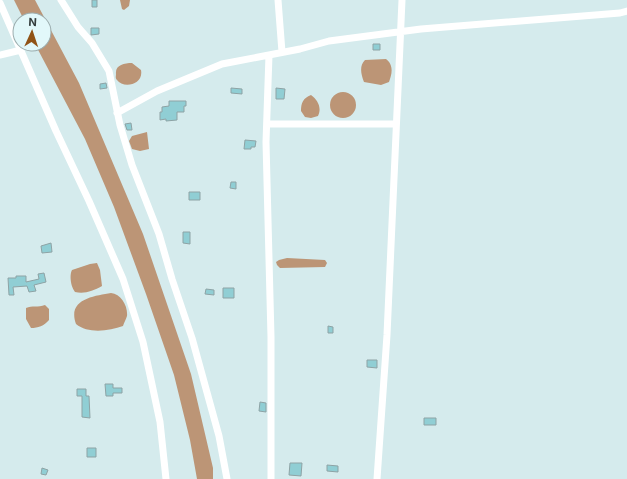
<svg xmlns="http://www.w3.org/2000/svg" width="627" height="479" font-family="Inter,sans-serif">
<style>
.water{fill:#bc9576}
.building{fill:#90ced4;stroke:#8ea3a5}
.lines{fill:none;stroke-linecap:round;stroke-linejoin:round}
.minor{stroke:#fff;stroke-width:7}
</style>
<rect width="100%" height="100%" fill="#d5ebed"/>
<path class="water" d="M14,0H35L79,83L143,234L191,374L213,468V479H197L190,440L174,375L146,294L114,207L85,139L35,44H44V20H24Z
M120,0H130L129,6L124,10L122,9Z
M386,59C394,65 392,74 389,82L381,85L364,82C361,74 359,66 365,60Z
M132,63L141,70C144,85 123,89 117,80C115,78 116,76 116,74C115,65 124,63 132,63Z
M330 105a13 13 0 1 1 26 0a13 13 0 1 1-26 0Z
M311,95C318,100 322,108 318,116L311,118L305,117L301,111C301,103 303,98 311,95Z
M147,132L149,149L140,151L132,149L129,141L132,136Z
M287,258L325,260L327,263L325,267L280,268L277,265L276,262L279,260Z
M97,263L100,270L102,286C93,291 85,294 75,292C71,287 69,276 72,270L90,264Z
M111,293C121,294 128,306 127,316C126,319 124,323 123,326C109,331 88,334 76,324C67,299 94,296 111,293Z
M45,305L49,309V320C44,326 38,328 31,328L26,319V308C32,305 38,308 45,305Z"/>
<path class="building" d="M92,0H97V7H92Z
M91,28H99V34L91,35Z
M373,44H380V50H373Z
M106,83L107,88L100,89V84Z
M231,88L242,89V94L231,93Z
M276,88L285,89L284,99H276Z
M169,101H186V106H184V112H177V120L166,121V119L160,120V112H162V107L169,106Z
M131,123L132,130H127L125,124Z
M245,140L256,141L255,147H251V149H244Z
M231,182H236V189L230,188Z
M189,192H200V200H189Z
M183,232H190V244L183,243Z
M51,243L52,252L42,253L41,246Z
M44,273L46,282L34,285L36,291L29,292L27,286L13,287L14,295H9L8,278H16V276H26V282L39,279L38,274Z
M223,288H234V298H223Z
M206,289L214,290V295L205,294Z
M328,326L333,327V333H328Z
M367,360H377V368L367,367Z
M105,384H113V388H122V393H113V396H106Z
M77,389H86V396H89L90,418L82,417V396H77Z
M260,402L266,403V412L259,411Z
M424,418H436V425H424Z
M87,448H96V457H87Z
M290,463H302L301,476L289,475Z
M327,465L338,466V472L327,471Z
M42,468L48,470L46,475L41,474Z"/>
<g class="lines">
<path class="minor" d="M61,0L78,27L92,43L109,71L120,125L132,165L159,234L172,279L192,338L219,436L227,479
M278,0L282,52
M0,3L56,131L89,201L123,279L143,342L160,422L166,479
M0,55L21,50
M269,55L266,142L271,337V479
M117,113L157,91L222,64L300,49L329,41L421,29L620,13L627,11
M267,124H396
M377,479L387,335L402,0"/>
</g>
<g transform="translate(32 32) rotate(3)"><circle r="19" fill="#e2f8fa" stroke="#9cadae"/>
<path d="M0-3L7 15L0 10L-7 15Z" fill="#905316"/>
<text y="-6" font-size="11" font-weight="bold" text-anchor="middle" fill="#343d3d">N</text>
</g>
</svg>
